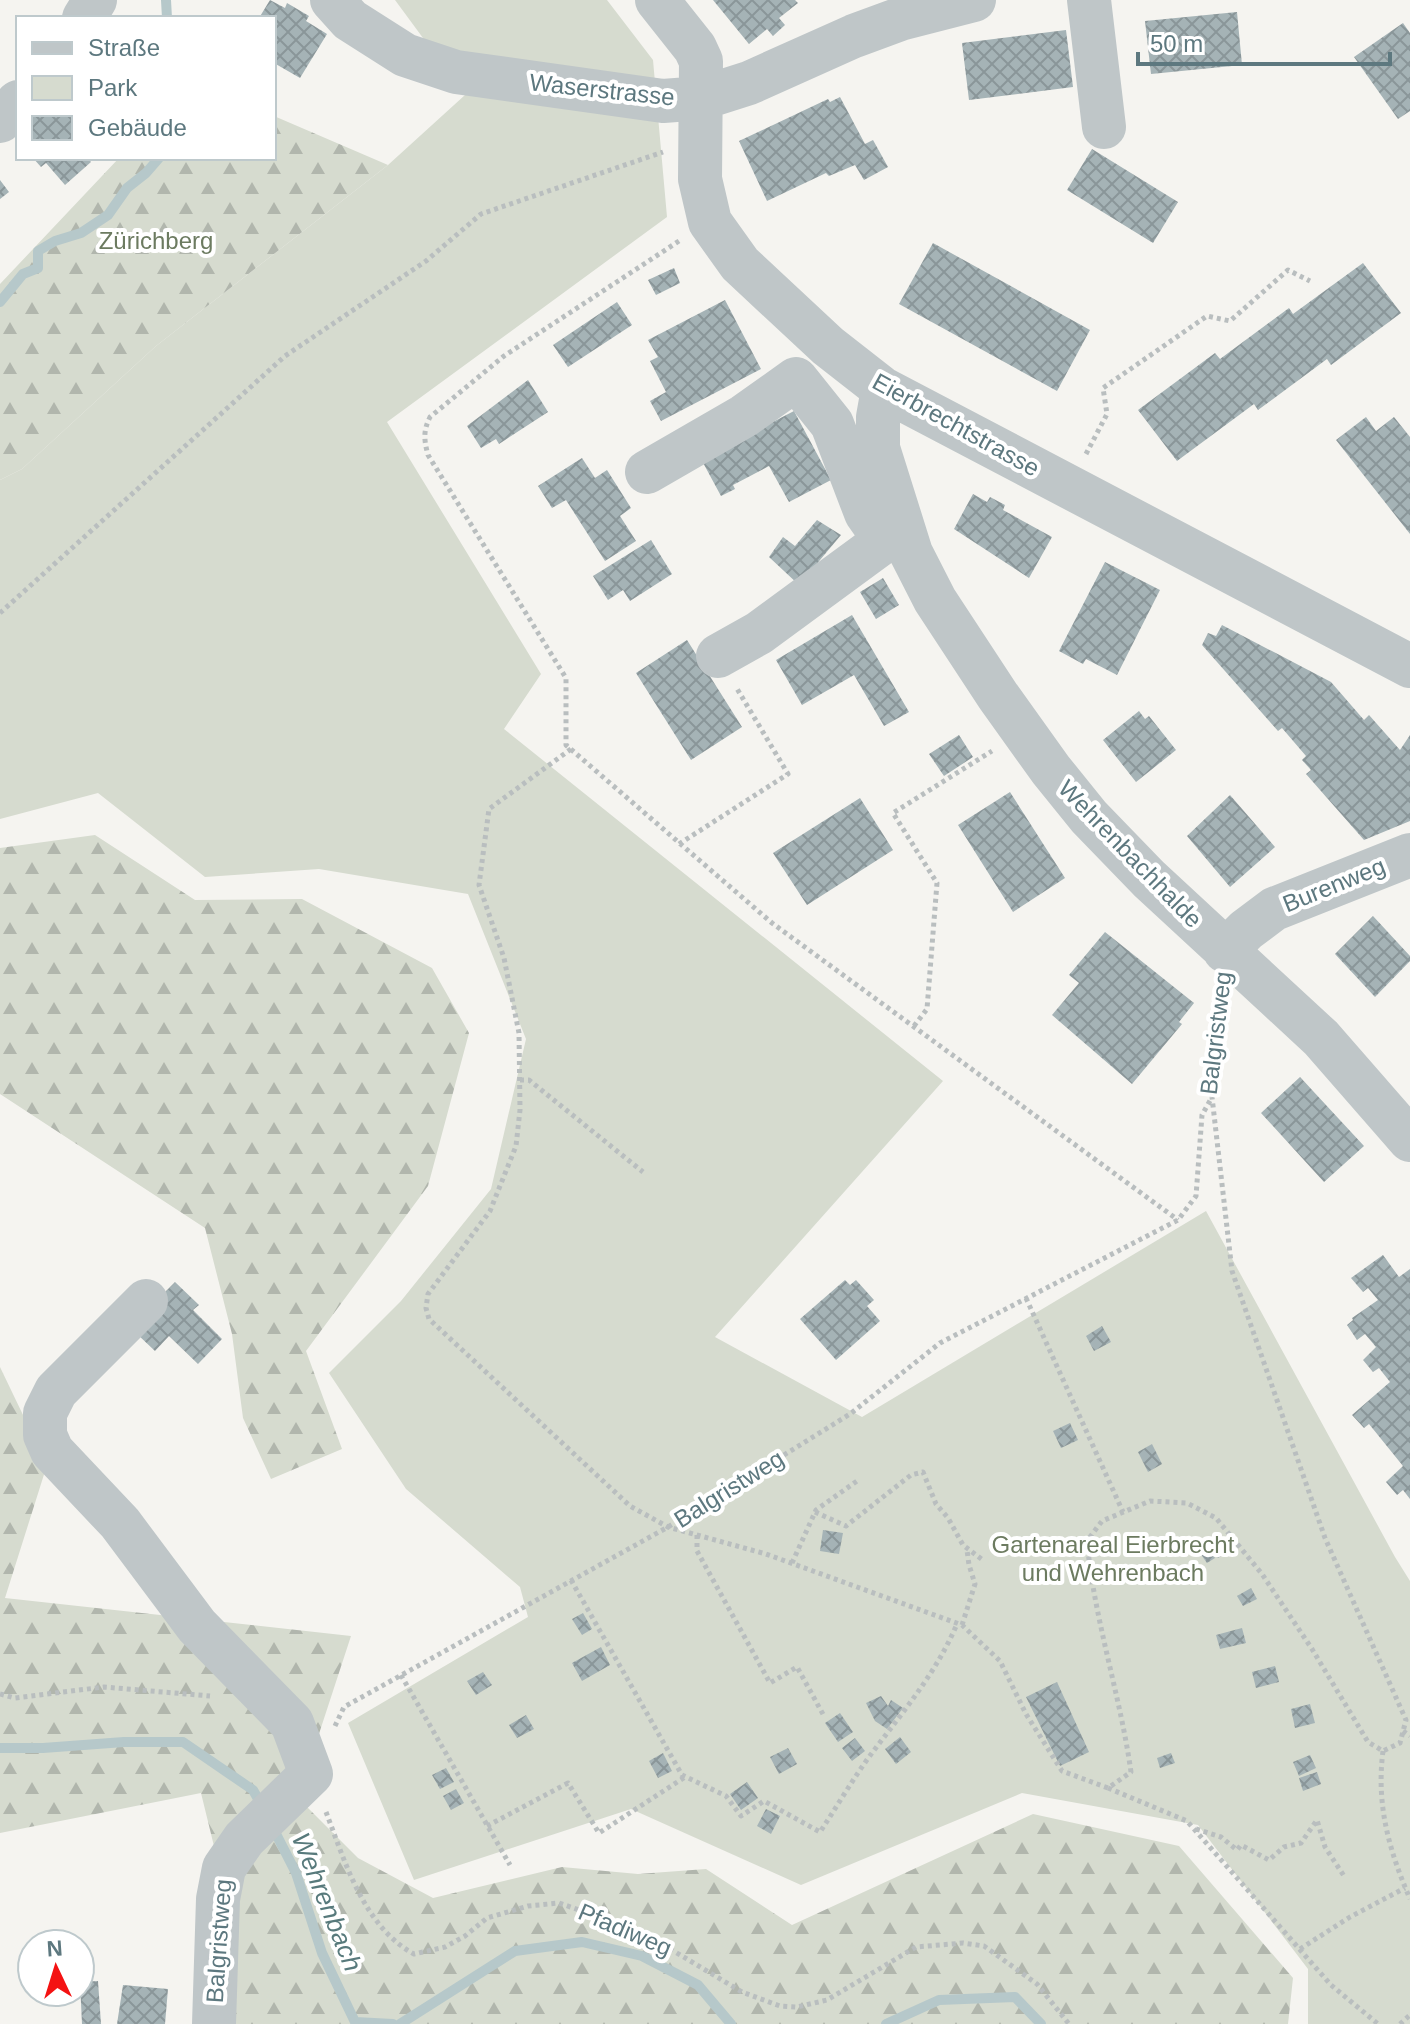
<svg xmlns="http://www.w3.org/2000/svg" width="1410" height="2024" font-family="Arial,sans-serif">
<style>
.green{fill:#d6dbcf}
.forest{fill:url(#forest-firs)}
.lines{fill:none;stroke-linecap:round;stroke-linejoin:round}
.stream{stroke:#b6c8ca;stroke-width:10}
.building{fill:url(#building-cross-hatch)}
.path{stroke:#b9bebf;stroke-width:5;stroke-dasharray:4 4;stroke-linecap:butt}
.minor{stroke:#bfc6c8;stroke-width:44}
.labels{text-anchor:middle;stroke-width:8;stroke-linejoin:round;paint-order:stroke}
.street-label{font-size:24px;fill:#5d787f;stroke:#fff}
.park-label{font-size:24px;fill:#6c7b60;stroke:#fff}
.water-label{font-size:26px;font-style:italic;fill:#587a7c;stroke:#fff}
</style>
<defs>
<pattern id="forest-firs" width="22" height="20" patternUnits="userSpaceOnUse" patternTransform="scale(2)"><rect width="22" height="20" fill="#d6dbcf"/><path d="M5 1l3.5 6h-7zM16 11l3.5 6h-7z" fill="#b1b6ad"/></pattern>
<pattern id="building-cross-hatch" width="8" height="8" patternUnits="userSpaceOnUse" patternTransform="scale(2)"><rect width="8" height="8" fill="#a5b3b6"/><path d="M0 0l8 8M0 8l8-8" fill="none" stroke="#8a9699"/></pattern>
</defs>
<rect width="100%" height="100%" fill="#f5f4f0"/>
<path class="green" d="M395,0H607L653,60L667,217L387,422L541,674L504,729L943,1081L715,1337L862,1417L1206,1211L1395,1557L1410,1581V2024H1308V1969L1198,1825L1022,1793L801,1885L631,1809L414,1880L348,1723L528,1617L520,1587L406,1489L329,1373L401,1301L491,1189L526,1039L468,894L319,869L205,877L98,793L0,819V480L22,469L156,346L388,165L465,95Z"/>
<path class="forest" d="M274,116L388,165L156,346L22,469L0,480V284L119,158H274Z
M95,835L195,900L302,899L432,968L469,1033L428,1186L306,1351L342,1449L271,1479L243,1418L232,1334L205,1228L0,1094V848Z
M0,1367L47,1465L5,1598L351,1636L298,1798L358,1858L433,1898L562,1867L638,1874L706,1869L792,1925L1033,1814L1179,1846L1293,1978L1288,2024H220L223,1883L201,1793L0,1833Z"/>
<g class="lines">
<path class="stream" d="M166,0L167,18
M0,302L23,274L38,268V251L55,241L81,233L108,215L127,188L146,173L159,158
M0,1748H43L124,1742H183L253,1790L262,1806
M273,1828L296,1873L322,1953L355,2022L393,2024
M400,2024L515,1951L582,1942L642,1956L698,1985L731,2024
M886,2024L939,2000L1015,1997L1041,2024"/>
</g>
<path class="building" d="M270,0L285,8L287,3L309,16L306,21L327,34L300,78L274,63V18H259Z
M713,0H795L798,3L779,18L785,25L773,36L767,29L749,44Z
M1237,12L1242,65L1151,74L1145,21Z
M1403,23L1410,33V111L1398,119L1354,57Z
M1066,30L1073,87L969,100L962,43Z
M840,97L865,144L873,140L888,167L864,180L855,165L829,176L826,173L767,201L739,141L828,99L830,102Z
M1092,149L1178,202L1153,243L1067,190Z
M33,158H88L91,162L65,185L46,163L41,167Z
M0,180L9,192L0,199Z
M933,243L1090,330L1057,391L899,304Z
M1363,263L1401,313L1331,365L1327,359L1258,410L1254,404L1177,461L1138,410L1215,353L1220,359L1289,308L1293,314Z
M674,268L680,283L656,295L648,280Z
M725,300L761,369L661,421L650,401L666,392L650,361L658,357L648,340Z
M617,302L632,325L568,367L553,345Z
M528,380L548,412L499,444L496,439L481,448L467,426Z
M794,411L831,480L789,502L769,466L733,485L735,489L721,496L701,459Z
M1366,417L1376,431L1394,417L1410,437V534L1336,440Z
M582,458L595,478L607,470L631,508L620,516L636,541L605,561L566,500L552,508L538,486Z
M973,494L987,502L990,497L1005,505L1003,510L1052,537L1029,578L954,529Z
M817,520L841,535L799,585L769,557L783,537L795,546Z
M651,540L672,574L630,601L623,590L608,600L593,576Z
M1105,562L1160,590L1117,675L1086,659L1083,664L1059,651Z
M883,578L899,605L876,619L860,592Z
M852,615L909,712L884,726L854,675L802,705L776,660Z
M1222,625L1331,682L1364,720L1369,715L1400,750L1410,735V821L1364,840L1306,774L1311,770L1302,760L1306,756L1282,728L1278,731L1202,645L1208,633L1216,636Z
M687,640L742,727L691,760L636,673Z
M1139,711L1145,719L1149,716L1176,750L1136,782L1103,740Z
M959,735L973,757L944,776L929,754Z
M1010,792L1065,878L1013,912L958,825Z
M1230,795L1275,847L1230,887L1187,836Z
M860,798L893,850L807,905L773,853Z
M1373,916L1410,956V961L1375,997L1335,954Z
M1105,932L1194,1003L1179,1022L1182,1024L1132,1084L1052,1015L1079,983L1069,975Z
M1300,1077L1364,1146L1324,1182L1261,1113Z
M1383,1255L1399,1277L1410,1269V1499L1403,1490L1397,1495L1386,1482L1403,1466L1369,1424L1364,1428L1352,1415L1390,1382L1379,1368L1373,1372L1363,1360L1376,1347L1365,1334L1357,1340L1347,1325L1353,1320L1352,1318L1378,1300L1368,1288L1363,1292L1351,1278Z
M845,1280L850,1285L856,1280L874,1300L867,1306L880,1321L836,1360L800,1319Z
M175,1282L199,1305L193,1310L222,1339L198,1364L169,1336L155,1351L136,1333L162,1295Z
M1102,1326L1111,1342L1094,1351L1086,1336Z
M1070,1423L1078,1440L1061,1448L1053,1431Z
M1152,1444L1162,1464L1148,1472L1138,1452Z
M823,1530L843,1533L839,1554L820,1551Z
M1216,1536L1226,1553L1218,1558L1208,1541Z
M1206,1543L1215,1558L1207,1563L1197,1549Z
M1251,1588L1257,1599L1243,1606L1237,1596Z
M583,1613L592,1629L582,1635L572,1619Z
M1242,1628L1246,1643L1220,1649L1216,1635Z
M601,1647L610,1665L582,1681L572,1663Z
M1275,1666L1279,1682L1256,1688L1252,1672Z
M483,1672L492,1685L476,1695L467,1681Z
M1057,1682L1089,1752L1060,1766L1026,1697Z
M881,1696L888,1706L891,1700L903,1708L887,1729L875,1721L866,1703Z
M1310,1704L1315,1723L1295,1728L1291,1709Z
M840,1713L853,1732L838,1742L825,1723Z
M526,1715L534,1729L517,1738L509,1725Z
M900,1737L911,1752L896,1764L885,1749Z
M855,1738L865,1751L852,1761L842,1748Z
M788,1748L797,1764L779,1774L770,1757Z
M663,1753L672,1771L658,1778L649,1761Z
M1171,1753L1175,1763L1160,1768L1157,1758Z
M1310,1755L1316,1768L1299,1776L1293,1762Z
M446,1768L454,1782L440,1789L432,1775Z
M1317,1772L1321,1784L1303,1791L1299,1778Z
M747,1782L758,1798L741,1810L730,1794Z
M456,1789L464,1803L451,1810L443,1796Z
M766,1809L780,1816L771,1834L757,1826Z
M98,1981L101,2024H82L80,1982Z
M123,1985L168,1989L165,2024H117Z"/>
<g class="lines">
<path class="path" d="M679,241L504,356L430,417C423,431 424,440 428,455L566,678V745L772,923L1178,1220
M1086,454L1107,414L1103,388L1207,316L1230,321L1288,270L1310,281
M0,613L285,356L426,261L481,214L663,152
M571,749L489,809L479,885L504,958L519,1033L520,1110L516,1146L490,1211L428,1294L426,1308L429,1319L630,1506L668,1527L766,1554L962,1625L1000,1661L1026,1714L1062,1771L1108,1788L1131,1772C1120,1694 1094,1619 1087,1541L1102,1521L1150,1501L1187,1503L1216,1518L1262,1574L1312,1649L1368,1742L1383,1751L1400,1743L1406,1720L1325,1538L1232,1271L1212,1097
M679,844L788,774L736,687
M914,1026L927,1009L937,883L893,813L992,751
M520,1080H529L643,1172
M1026,1298L1123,1512
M815,1512L846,1526L911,1475L923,1472L936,1504L948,1518L963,1545L984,1561
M697,1535V1551L770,1683L797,1667L824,1716
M792,1563L816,1510L857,1481
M571,1580L682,1775L726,1796L741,1816L764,1801L820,1832C838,1805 855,1775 875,1749C906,1708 937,1671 957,1624
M962,1625L975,1584L969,1565L967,1550
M401,1675L510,1865
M0,1694L15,1698L104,1687L210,1696
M335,1726L344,1707L668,1527L850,1414L940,1343L1178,1220L1196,1196L1202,1115L1212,1097L1221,995
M1403,1731L1410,1736
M1383,1751C1376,1805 1389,1850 1410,1899
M1108,1788L1187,1821L1331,1985L1378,2024
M326,1812C345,1862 364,1927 414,1954L445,1947L465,1936L487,1918L528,1906L559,1903L642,1932L742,1992L780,2006L797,2007L827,2000L916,1947L963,1943L984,1946L1037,1984L1069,2024
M487,1826L568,1783L599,1833L685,1777
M1196,1829L1221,1837L1237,1850L1241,1845L1269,1860L1284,1847L1301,1843L1317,1820L1325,1847L1344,1876
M1300,1949L1350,1917L1405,1888
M1400,2024L1410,2015"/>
<path class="minor" d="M332,0L350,20L405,55L456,72L663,101L702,98L749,83L854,36L900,19L974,0
M657,0L695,48L701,61L700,179L710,222L740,264L828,346L883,389L1410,666
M1089,0L1104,127
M84,18L95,0
M0,121L18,102
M883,389L878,417V448L911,553L935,600L998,696L1051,770L1089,817L1149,879L1321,1038L1410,1140
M647,472L744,416L796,379L832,424L866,513L885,540
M718,656L759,633L902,528
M1225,951L1246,930L1274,909L1410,855
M146,1301L56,1391L45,1413V1435L52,1451L120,1523L197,1626L292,1723L311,1774L244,1839L224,1868L218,1899L214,2024"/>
</g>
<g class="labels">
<g class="street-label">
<text transform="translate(602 90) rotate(6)" y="8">Waserstrasse</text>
<text transform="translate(956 425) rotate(29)" y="8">Eierbrechtstrasse</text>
<text transform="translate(1130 854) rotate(46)" y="8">Wehrenbachhalde</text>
<text transform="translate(1334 885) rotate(-22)" y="8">Burenweg</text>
<text transform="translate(1216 1033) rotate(-83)" y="8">Balgristweg</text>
<text transform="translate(729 1489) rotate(-32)" y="8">Balgristweg</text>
<text transform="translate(625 1930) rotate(23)" y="8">Pfadiweg</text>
<text transform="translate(219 1941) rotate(-86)" y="8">Balgristweg</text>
</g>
<g class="park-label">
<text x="156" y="249">Zürichberg</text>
<text x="1113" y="1553">Gartenareal Eierbrecht<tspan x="1113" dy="28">und Wehrenbach</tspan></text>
</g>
<g class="water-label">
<text transform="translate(327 1902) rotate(68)" y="9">Wehrenbach</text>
</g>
</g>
<rect x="16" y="16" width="260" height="144" fill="#ffffff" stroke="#bec9cc" stroke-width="2"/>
<rect x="32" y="42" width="40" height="12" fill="#bfc6c8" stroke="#bec9cc" stroke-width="2"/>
<text x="88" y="56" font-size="24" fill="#5d787f">Straße</text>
<rect x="32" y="76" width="40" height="24" fill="#d6dbcf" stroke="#bec9cc" stroke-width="2"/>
<text x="88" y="96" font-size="24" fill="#5d787f">Park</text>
<rect x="32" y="116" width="40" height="24" fill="url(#building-cross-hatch)" stroke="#bec9cc" stroke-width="2"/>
<text x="88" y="136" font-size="24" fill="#5d787f">Gebäude</text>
<g transform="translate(56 1968) rotate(356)"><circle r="38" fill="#ffffff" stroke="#bec9cc" stroke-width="2"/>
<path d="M0-6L14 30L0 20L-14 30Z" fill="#f41212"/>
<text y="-12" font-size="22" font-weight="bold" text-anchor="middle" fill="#5d787f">N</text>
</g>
<path d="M1138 52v12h252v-12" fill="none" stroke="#5d787f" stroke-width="4"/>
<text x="1150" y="52" font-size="24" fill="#5d787f" stroke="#ffffff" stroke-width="6" paint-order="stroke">50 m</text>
</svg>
